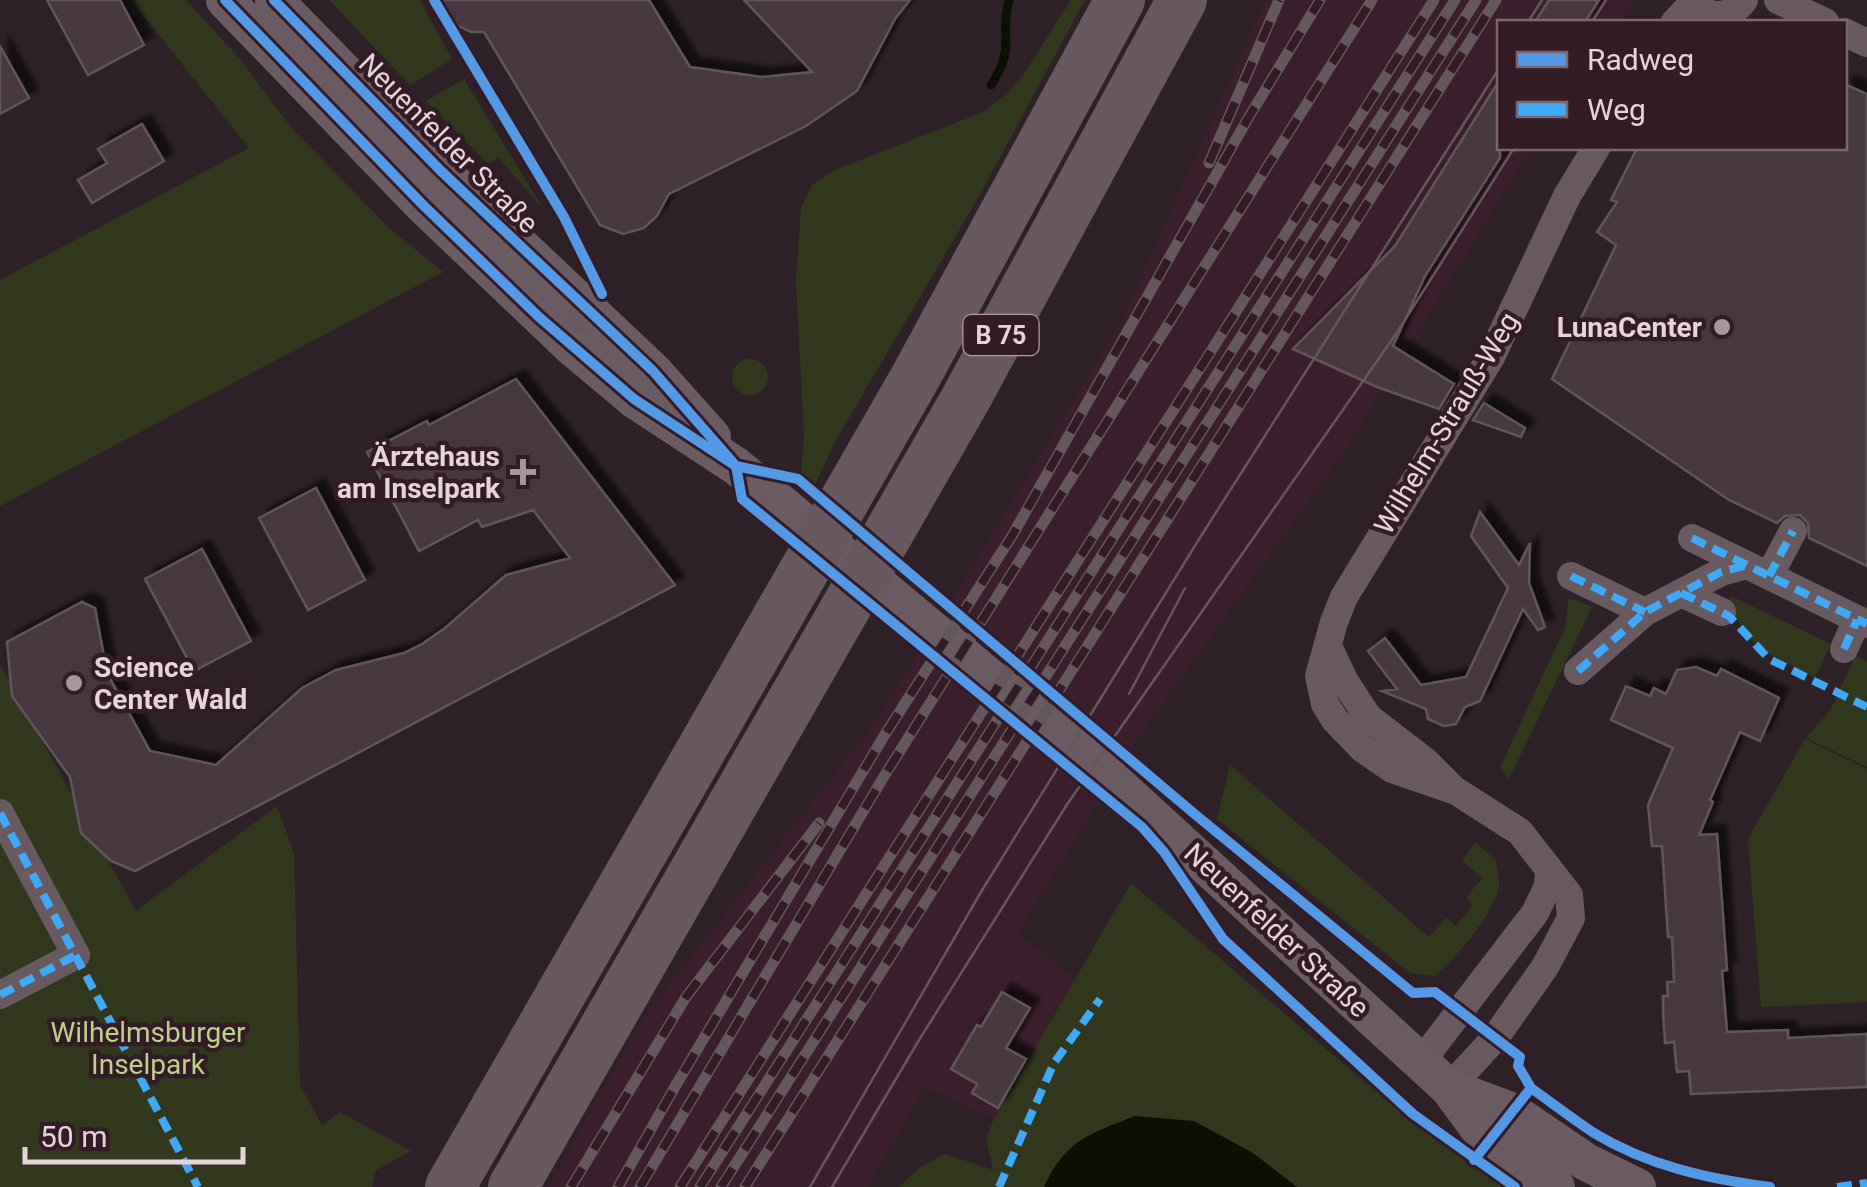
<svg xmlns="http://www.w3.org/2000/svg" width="1867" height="1187" font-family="Roboto,sans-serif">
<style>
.built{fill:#3c1f2d}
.green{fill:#32381e}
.water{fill:#0c1004}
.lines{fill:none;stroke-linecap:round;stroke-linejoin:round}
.stream{stroke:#0c1004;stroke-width:9}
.building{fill:#463940;stroke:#60555a;stroke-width:2.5;filter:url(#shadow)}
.street{stroke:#685a60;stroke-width:28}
.secondary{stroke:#6b5c64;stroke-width:38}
.highway{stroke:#68585f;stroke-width:50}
.tram{stroke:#64585e;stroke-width:2.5}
.rail-casing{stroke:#64585e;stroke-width:11}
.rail{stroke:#341c27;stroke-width:8;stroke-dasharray:22;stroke-linecap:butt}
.quiet{stroke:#3fa9f5;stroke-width:8;stroke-dasharray:15 8;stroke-linecap:butt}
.cycleway-casing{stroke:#341c27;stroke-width:16}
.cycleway{stroke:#5399e6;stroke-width:10}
.poi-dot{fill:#a5969c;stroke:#341c27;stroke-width:4}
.labels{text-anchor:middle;stroke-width:9;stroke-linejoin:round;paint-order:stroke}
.shield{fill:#341c27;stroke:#b09da5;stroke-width:2.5}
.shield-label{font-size:25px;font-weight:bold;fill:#e5d4db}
.street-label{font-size:28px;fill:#e5d4db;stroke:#341c27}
.poi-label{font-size:28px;font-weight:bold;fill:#e5d4db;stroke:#341c27;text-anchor:end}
.park-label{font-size:28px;fill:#bdd18c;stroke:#341c27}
</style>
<defs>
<filter id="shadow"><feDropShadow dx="9" dy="-9" stdDeviation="2.5" flood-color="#0009"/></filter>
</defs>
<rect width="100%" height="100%" fill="#2e2228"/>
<path class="built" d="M1266,0H1635L1619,22H1500V148H1531L1347,447L1139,736L1017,933L1075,979L994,1119L924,1087L868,1187H548L643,1019L872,727L956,595L1124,316Z"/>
<path class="green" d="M131,0H186L240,59L290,126L388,227L443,272L0,506V280L249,148Z
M329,0H420L452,59L410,85Z
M1071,0H1085L977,200L836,440L815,485L801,473L804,437L796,281L801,208L812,185L835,170L983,112L1006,95L1023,75Z
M464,79L544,210L498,157L488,164L426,101Z
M732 377a18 18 0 1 1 36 0a18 18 0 1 1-36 0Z
M1731,596L1831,644L1815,678L1758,648L1734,615L1724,610Z
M1569,598L1592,607L1509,779L1500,767L1565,628Z
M1855,656L1867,661V767L1806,738L1831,709Z
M0,664L136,911L277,806L294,853L300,1085L322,1125L340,1112L411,1151L376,1170L372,1187H0Z
M1805,739L1867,769V1002L1761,1007L1748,839Z
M1230,765L1429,937L1446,918L1456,926L1473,905L1466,898L1482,878L1462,861L1475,842L1496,860C1497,870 1501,882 1498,892C1489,918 1456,959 1435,976L1410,973L1217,819Z
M1131,883L1411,1121L1504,1187H1297L1253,1153L1053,1168L1044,1187H899L919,1168L945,1154L993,1170L986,1138L994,1119Z"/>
<path class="water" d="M1135,1116L1194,1121L1253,1153L1297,1187H1044C1066,1139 1090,1134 1135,1116Z"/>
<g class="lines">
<path class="stream" d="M991,85C1017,46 999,36 1009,0"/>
</g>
<path class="building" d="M47,0H120L144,45L88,75Z
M442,0H649L690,67L762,77L812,72L744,0H910L895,19L857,91L806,126L669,194L657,216L644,228L623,234L600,225L484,32H471L457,25Z
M1549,0H1599L1585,22H1535Z
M0,46L29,98L0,114Z
M1500,79V158L1425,276L1393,346L1454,384L1439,409L1377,387L1293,349L1395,246Z
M1844,84L1867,94V566L1809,538L1808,523L1800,515L1785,516L1777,523L1729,500L1552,379L1616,245L1597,232L1617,202L1611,200L1637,148H1844Z
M142,124L164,161L92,203L78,180L107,163L98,149Z
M516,379L675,585L135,871L111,861L81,833L70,777L12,696L7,642L82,602L95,608L107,673L150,751L216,765L302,688L336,670L404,653L422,644L445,628L506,575L570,558L533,510L482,527L478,520L419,551L367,452L427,421L429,425Z
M1484,403L1525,428L1521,437L1473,420Z
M316,488L365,580L308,610L259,518Z
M1480,512L1519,565L1530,543L1529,583L1545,627L1538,630L1523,609L1480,701L1465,707L1456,724L1444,726L1428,719L1426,709L1382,691L1397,689L1368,651L1385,638L1421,685L1466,677L1508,588L1471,536Z
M202,549L251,641L194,671L145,579Z
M1696,667L1717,676L1721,669L1779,698L1760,741L1740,732L1710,800L1713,802L1699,835L1717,834L1727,970L1722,971L1727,1032L1788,1030V1038L1867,1034V1087L1691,1094L1689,1071L1677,1072L1674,1042L1665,1043L1663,1011V996H1668L1667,982H1674L1672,937H1668L1662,846H1652L1648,805L1673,748L1611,720L1626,686L1650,696L1654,688L1666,694L1677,670Z
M1002,992L1030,1008L1006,1048L1026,1059L998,1108L972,1093L977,1084L951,1069L977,1025L981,1027Z"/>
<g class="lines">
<path class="street" d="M1692,0C1707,20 1729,20 1744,0
M1778,0L1825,22
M1675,22L1693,3
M1844,32L1867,43
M1692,538L1867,624
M1571,576L1645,612
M1769,576L1793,531
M1681,593L1722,612
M1328,646L1345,682L1368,717L1425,761L1451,787
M1844,649L1857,620
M1578,671L1645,612L1721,572L1747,565
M0,813L76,955L0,995
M1420,1063L1535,913L1548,886L1549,869
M1449,1088L1495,1038L1545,967L1571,918L1569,895L1520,832L1456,791L1392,769L1363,749L1335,720L1325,704L1319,676L1334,622L1344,597L1491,357L1567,196L1596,148"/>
<path class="secondary" d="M225,0L423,205L572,347L634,399L736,466L1107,775L1449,1088L1488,1141L1556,1187
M274,0L441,171L653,371L712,437
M1449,1088L1511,1111L1586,1162L1637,1187"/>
<path class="highway" d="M450,1187L916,376L1120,0
M513,1187L965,400L1182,0"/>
<path class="tram" d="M1528,22L1542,0
M1592,22L1606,0
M1129,694L1185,588
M810,1187L981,892L1201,536L1500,67
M832,1187L919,1040L1068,803L1398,331L1514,148"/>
<defs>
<path id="rail" d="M1209,163L1279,0
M571,1187L686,997L819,823
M618,1187L676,1085L884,736L1012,536L1247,120L1320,0
M640,1187L883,778L1372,0
M680,1187L1434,0
M700,1187L1455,0
M721,1187L1476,0
M745,1187L1496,0"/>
</defs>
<use href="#rail" class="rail-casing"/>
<use href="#rail" class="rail"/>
<path class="quiet" d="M1692,538L1867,624
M1571,576L1645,612
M1769,576L1793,531
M1681,593L1729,616L1769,659L1867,707
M1844,649L1857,620
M1578,671L1645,612L1721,572L1747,565
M0,813L198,1187
M0,995L76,955
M999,1187L1054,1063L1100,999
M1837,1187L1867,1183"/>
<defs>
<path id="cycleway" d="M225,0L423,205L539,317L634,399L736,466L798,479L1197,816L1413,993L1435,992L1520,1057L1518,1066L1531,1088L1474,1160
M274,0L441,171L653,371L736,466L742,499L1142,827L1164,852L1223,939L1413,1114L1515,1187
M434,0L564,217L602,294
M1531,1088C1552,1103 1573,1119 1594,1133C1648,1166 1709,1179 1770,1187"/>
</defs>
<use href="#cycleway" class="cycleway-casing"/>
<use href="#cycleway" class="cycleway"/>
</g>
<g class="poi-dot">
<circle cx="1722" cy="327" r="10"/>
<path d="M518 457h10v10h10v10h-10v10h-10v-10h-10v-10h10z"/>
<circle cx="74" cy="683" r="10"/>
</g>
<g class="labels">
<rect class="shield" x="963.5" y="315" width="75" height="40" rx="8"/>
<g class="shield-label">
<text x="1001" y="344">B 75</text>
</g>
<g class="street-label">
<text transform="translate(449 143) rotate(45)" y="10">Neuenfelder Straße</text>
<text transform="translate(1446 423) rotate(-59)" y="10">Wilhelm-Strauß-Weg</text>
<text transform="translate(1277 930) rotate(43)" y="10">Neuenfelder Straße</text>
</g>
<g class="poi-label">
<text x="1702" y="337">LunaCenter</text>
<text x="500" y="466">Ärztehaus<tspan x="500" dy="32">am Inselpark</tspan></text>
<text x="94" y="677" text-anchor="start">Science<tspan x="94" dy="32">Center Wald</tspan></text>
</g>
<g class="park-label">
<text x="148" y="1042">Wilhelmsburger<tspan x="148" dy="32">Inselpark</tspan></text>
</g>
</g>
<rect x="1497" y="20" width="350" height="130" fill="#341c27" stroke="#7b666f" stroke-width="2.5"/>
<rect x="1517" y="52" width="50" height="15" fill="#5399e6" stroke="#7b666f" stroke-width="2.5"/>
<text x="1587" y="70" font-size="30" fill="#e5d4db">Radweg</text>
<rect x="1517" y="102" width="50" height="15" fill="#3fa9f5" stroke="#7b666f" stroke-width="2.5"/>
<text x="1587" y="120" font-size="30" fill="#e5d4db">Weg</text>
<path d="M25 1147v15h218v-15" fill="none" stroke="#e5d4db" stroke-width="5"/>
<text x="40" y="1147" font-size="30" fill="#e5d4db" stroke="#341c27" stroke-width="8" paint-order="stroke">50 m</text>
</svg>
